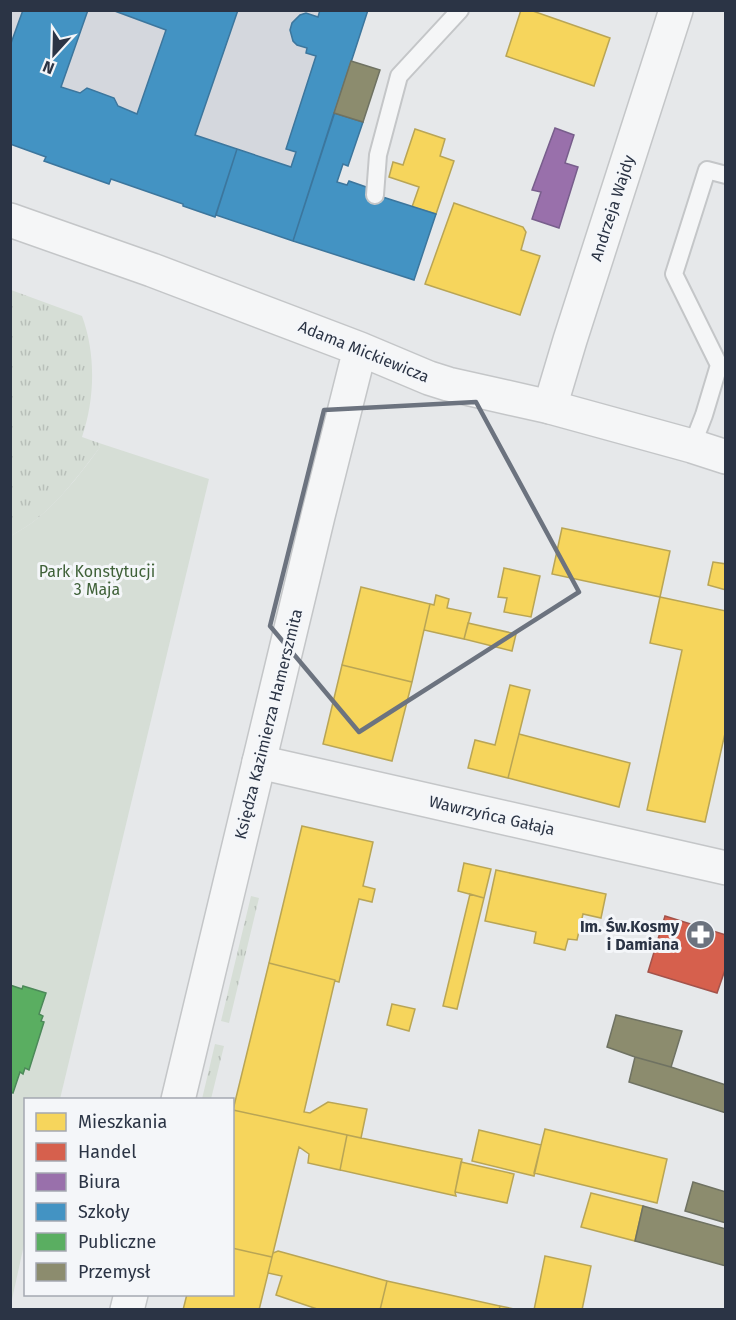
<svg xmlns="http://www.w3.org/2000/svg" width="736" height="1320" font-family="'Fira Sans',sans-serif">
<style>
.built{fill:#d4d7dd}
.grass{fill:url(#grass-tufts)}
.green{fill:#d6ded6}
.homes{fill:#f6d55c;stroke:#b9a555;stroke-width:1.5}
.shops{fill:#d6604d;stroke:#a3534b;stroke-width:1.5}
.offices{fill:#9970ab;stroke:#785e8c;stroke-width:1.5}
.schools{fill:#4393c3;stroke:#3c769d;stroke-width:1.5}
.public{fill:#5aae61;stroke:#4c8959;stroke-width:1.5}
.industry{fill:#8c8c6e;stroke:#6f7262;stroke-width:1.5}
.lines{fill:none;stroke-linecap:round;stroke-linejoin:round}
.service-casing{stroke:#c4c6c8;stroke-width:20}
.minor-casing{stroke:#c4c6c8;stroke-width:36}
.tertiary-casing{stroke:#c4c6c8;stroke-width:36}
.service{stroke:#f5f6f7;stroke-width:16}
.minor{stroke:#f5f6f7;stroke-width:33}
.tertiary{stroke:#f5f6f7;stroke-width:33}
.marked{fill:none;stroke:#6c737f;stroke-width:4.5;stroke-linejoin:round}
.labels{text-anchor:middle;stroke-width:6;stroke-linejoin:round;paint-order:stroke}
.street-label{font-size:16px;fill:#2b3445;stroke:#f4f6f9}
.park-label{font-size:16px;fill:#3f6138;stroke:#f4f6f9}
.poi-label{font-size:16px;font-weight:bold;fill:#2b3445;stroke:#f4f6f9;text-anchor:end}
</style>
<defs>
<pattern id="grass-tufts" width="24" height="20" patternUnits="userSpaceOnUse" patternTransform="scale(1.5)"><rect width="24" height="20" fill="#d6ded6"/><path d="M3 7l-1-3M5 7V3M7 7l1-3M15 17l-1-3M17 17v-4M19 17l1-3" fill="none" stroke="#b8bfb9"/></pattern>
</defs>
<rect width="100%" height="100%" fill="#e6e8ea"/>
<path class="built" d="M11,11H368L293,241L216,215L215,217L198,212L183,206V204L111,179L109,184L44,161L46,157L11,144Z"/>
<path class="grass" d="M11,290L82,316C96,354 95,399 82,437L99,443L100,447C82,471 62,498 38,518C30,525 20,530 11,536Z
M251,896L259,898L229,1023L221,1021Z
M215,1044L224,1046L211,1099H202Z"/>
<path class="green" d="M99,443L209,479L60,1099L26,1100L25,1240L11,1304V536C20,530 30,525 38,518C62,498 82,472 100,447Z"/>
<path class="homes" d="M521,10H530L610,38L594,86L506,56Z
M415,129L445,139L440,156L454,161L436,214L412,207L419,187L389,177L393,162L403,165Z
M454,203L523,227L526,232L521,250L540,256L520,315L425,284Z
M562,528L670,551L660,597L552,574Z
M713,562L726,564V590L708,585Z
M504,568L540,576L531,617L504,612L507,598L498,597Z
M361,587L430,604L412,682L342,665Z
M436,595L449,599L447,608L471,613L464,639L424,630L430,604L434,605Z
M660,597L726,611V729L705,822L647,810L682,650L650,643Z
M468,623L516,634L512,651L464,639Z
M342,665L412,682L392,761L323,744Z
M510,685L530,690L508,778L468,768L475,740L495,745Z
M519,734L630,763L619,807L508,778Z
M302,826L373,842L363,886L375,889L372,902L359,899L339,982L335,981V980L269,963Z
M464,863L491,869L484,898L458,891Z
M496,870L606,894L601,918L583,914L577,940L568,939L565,950L534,943L536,932L485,921Z
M470,894L484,898L457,1009L443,1006Z
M269,963L335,980L304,1112L310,1113L328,1102L367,1109L361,1138L233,1110Z
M392,1004L415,1009L409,1031L387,1025Z
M233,1110L347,1135L340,1170L308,1163L309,1154L299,1147L272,1257L232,1248Z
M545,1129L667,1159L657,1203L534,1173Z
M479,1130L541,1145L534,1176L472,1161Z
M347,1135L462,1159L455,1192L456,1196L340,1170Z
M461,1162L514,1174L507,1203L455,1192Z
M591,1193L643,1206L635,1241L581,1227Z
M232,1248L272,1257L259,1310H183L187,1294H232Z
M278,1251L387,1281L380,1310H320L276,1295L282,1276L268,1273L273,1253Z
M545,1256L591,1266L582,1310H534Z
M387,1281L500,1306L499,1310H380Z
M500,1306L519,1310H499Z"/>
<path class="shops" d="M665,916L726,935V967L717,993L648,972Z"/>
<path class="offices" d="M555,128L574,135L565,163L578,167L559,228L532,219L541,192L532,190Z"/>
<path class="schools" d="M23,10H88L61,87L80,93L87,88L114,98L118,106L137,114L166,30L112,10H238L195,135L237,149L215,217L183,206V204L111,179L109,184L44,161L46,157L10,144V46Z
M320,10H368L293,241L216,215L237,149L291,167L296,152L286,149L316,56L306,53L307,48L297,45L293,41L290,30L292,23L300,15L306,13L318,17Z
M334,113L363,122L348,166L343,164L337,182L347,185L349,181L369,188L367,192L436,214L414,280L293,241Z"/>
<path class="public" d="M10,985L22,989L23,986L46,993L39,1014L43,1016L41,1021L44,1022L29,1070L25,1068L23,1074L20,1072L13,1093L10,1092Z"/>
<path class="industry" d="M351,61L380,70L363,122L334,113Z
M616,1015L682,1031L671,1067L635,1057L607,1047Z
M635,1057L671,1067L726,1085V1113L629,1082Z
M693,1182L726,1192V1223L685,1211Z
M643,1206L726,1229V1266L635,1241Z"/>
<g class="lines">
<defs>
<path id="service" d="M375,195L378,155L399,76L460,10
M692,446L704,415L719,365L674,274L707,170L726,175"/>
<path id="minor" d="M550,407L570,340L676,10
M259,762L726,868"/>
<path id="tertiary" d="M10,220L152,270L360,349L429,378L448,384L550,407L692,446L726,457
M178,1100L318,516L360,349
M127,1310L131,1294"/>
</defs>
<use href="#service" class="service-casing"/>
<use href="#minor" class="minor-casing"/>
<use href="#tertiary" class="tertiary-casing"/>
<use href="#service" class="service"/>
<use href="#minor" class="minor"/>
<use href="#tertiary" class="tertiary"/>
</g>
<path class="marked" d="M476,402L579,592L359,732L270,626L324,410Z"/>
<defs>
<symbol id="pharmacy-disc" viewBox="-11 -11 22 22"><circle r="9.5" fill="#6c737f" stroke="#f4f6f9"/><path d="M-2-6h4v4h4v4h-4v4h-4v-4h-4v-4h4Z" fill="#fff"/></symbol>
</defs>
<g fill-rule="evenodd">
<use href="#pharmacy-disc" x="684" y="918" width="33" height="33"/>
</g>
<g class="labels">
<g class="street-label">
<text transform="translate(612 208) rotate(-72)" y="6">Andrzeja Wajdy</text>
<text transform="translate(364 351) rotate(22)" y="6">Adama Mickiewicza</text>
<text transform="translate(268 724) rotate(-76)" y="6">Księdza Kazimierza Hamerszmita</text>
<text transform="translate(492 815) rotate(13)" y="6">Wawrzyńca Gałaja</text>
</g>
<g class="park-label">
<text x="97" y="577">Park Konstytucji<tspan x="97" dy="18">3 Maja</tspan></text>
</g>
<g class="poi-label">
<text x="679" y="932">Im. Św.Kosmy<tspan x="679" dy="18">i Damiana</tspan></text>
</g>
</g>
<rect width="736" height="1320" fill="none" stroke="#2b3445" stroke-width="24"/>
<rect x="24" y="1098" width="210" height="198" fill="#f4f6f9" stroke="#a4a8b1" stroke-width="1.5"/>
<rect x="36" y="1113" width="30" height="18" fill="#f6d55c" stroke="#a4a8b1" stroke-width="1.5"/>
<text x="78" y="1128" font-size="18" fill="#2b3445">Mieszkania</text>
<rect x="36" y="1143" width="30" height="18" fill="#d6604d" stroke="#a4a8b1" stroke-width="1.5"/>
<text x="78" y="1158" font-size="18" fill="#2b3445">Handel</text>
<rect x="36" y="1173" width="30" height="18" fill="#9970ab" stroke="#a4a8b1" stroke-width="1.5"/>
<text x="78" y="1188" font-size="18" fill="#2b3445">Biura</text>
<rect x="36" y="1203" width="30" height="18" fill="#4393c3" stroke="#a4a8b1" stroke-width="1.5"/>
<text x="78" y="1218" font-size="18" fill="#2b3445">Szkoły</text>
<rect x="36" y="1233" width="30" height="18" fill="#5aae61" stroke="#a4a8b1" stroke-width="1.5"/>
<text x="78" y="1248" font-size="18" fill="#2b3445">Publiczne</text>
<rect x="36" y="1263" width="30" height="18" fill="#8c8c6e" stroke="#a4a8b1" stroke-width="1.5"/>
<text x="78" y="1278" font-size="18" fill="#2b3445">Przemysł</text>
<g transform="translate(54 54) rotate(202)" stroke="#f4f6f9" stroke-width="4.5" paint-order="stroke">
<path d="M0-4.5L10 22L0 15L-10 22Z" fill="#2b3445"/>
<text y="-9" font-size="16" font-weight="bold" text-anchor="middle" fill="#2b3445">N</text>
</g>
</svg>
